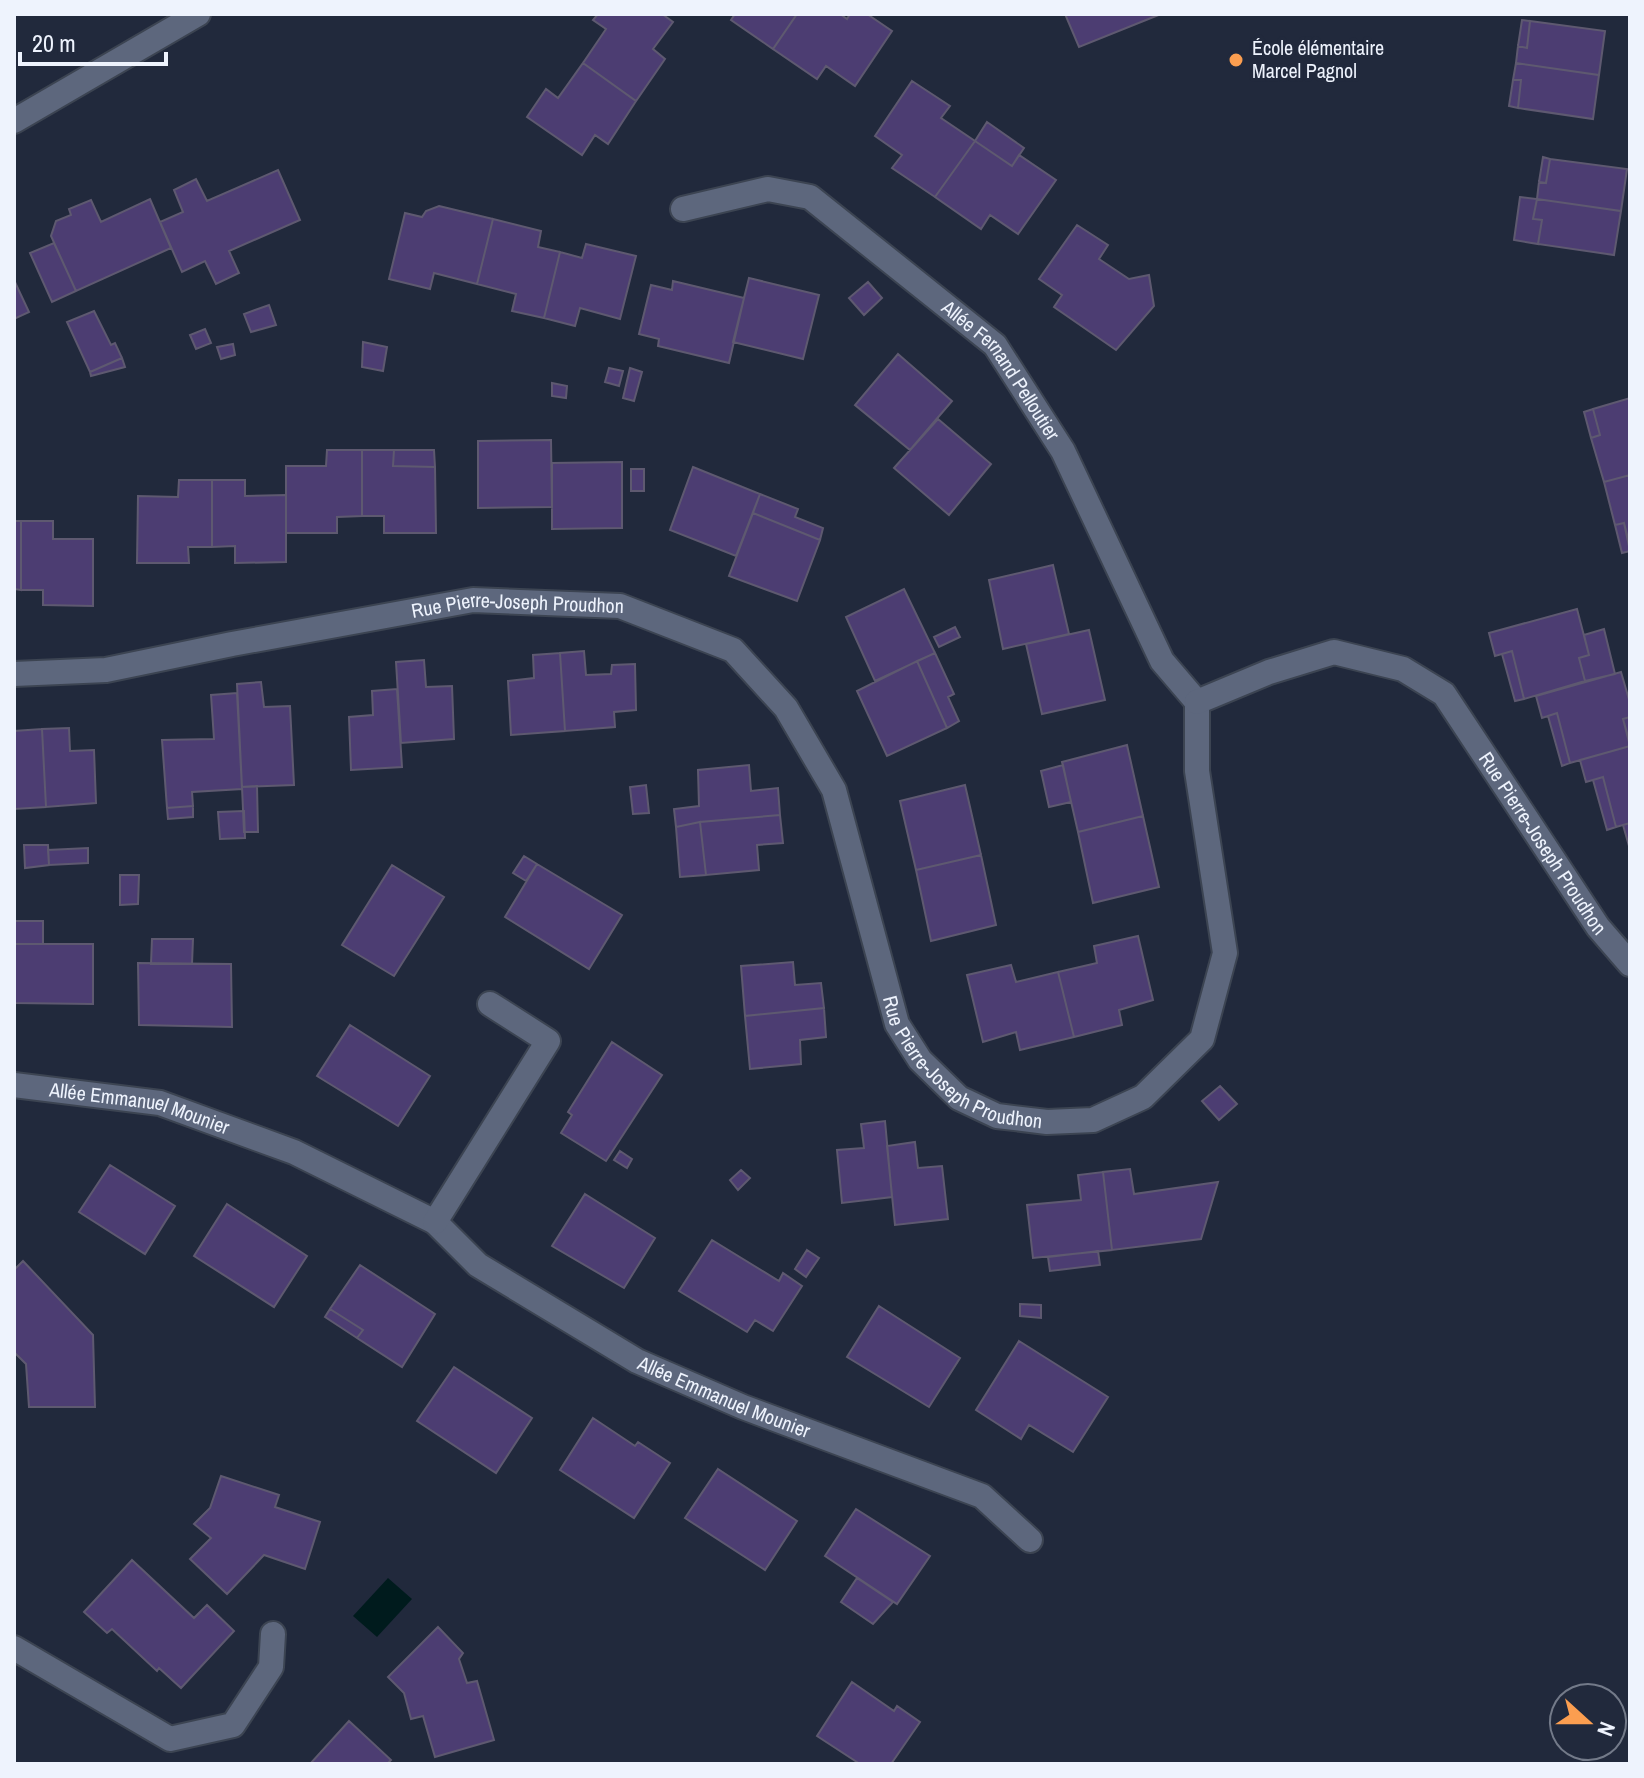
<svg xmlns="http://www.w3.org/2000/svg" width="1644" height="1778" font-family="'Archivo Narrow',sans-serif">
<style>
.water{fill:#001b1d}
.building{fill:#4c3d72;stroke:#5e5970;stroke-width:2}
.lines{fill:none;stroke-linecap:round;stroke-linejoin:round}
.minor-casing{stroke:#3c4452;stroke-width:28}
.minor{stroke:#5d677d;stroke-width:24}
.poi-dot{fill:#fb9e50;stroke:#21293c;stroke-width:3}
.labels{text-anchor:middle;stroke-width:7;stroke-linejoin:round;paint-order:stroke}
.poi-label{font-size:20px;fill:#eef3fd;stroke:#21293c;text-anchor:start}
.street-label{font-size:20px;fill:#eef3fd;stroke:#21293c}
</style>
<rect width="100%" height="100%" fill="#21293c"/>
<path class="water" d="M388,1578L412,1599L377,1637L353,1616Z"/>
<path class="building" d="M598,14H662L673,22L653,49L665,59L636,101L583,63L606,29L593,20Z
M735,14H797L773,49L731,20Z
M797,14H840L847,19L850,14H867L892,31L855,86L826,66L817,79L773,49Z
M1065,14H1161L1079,47Z
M1522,20L1530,21L1527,48L1518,46Z
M1530,21L1605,31L1599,75L1516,63L1518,46L1527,48Z
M583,63L636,101L608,144L595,135L582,155L527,117L546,89L558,98Z
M1516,63L1599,75L1593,119L1518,108L1521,80H1513Z
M1513,80H1521L1518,108L1509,106Z
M912,81L950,106L941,118L975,141L935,197L892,168L902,155L875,136Z
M987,122L1024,148L1012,166L975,141Z
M975,141L1012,166L1019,155L1056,180L1018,234L990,215L981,229L935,197Z
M1543,157L1550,159L1546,183L1539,182Z
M1550,159L1627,169L1621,211L1537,199L1539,182L1546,183Z
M278,170L300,220L229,251L239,273L216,284L205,261L182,272L160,222L183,212L174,190L196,179L207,201Z
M1520,197L1537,199L1533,219L1542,220L1538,244L1514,240Z
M150,199L171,248L76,291L51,236L56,221L71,215L69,209L91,200L101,222Z
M1537,199L1621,211L1614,255L1538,244L1542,220L1533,219Z
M439,206L493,219L477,284L434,273L430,289L389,279L405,213L422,217L426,211Z
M493,219L541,231L538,247L560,252L544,318L512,311L516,294L477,284Z
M1077,225L1108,245L1099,259L1129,279L1149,275L1154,306L1116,350L1054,307L1062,295L1039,279Z
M54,243L76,291L52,302L30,253Z
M586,244L636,256L620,319L580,308L575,326L544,318L560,252L582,258Z
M749,278L819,295L803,359L733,342Z
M14,280L29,312L14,319Z
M673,281L744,298L729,363L658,346L659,339L639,334L651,285L672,290Z
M868,282L882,298L864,315L849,298Z
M269,305L276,325L251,332L244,314Z
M94,311L111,345L115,343L122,358L90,372L67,322Z
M205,329L211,343L196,349L190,335Z
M363,342L387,347L383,371L362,367Z
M233,344L235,355L221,359L217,347Z
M898,354L952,401L910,450L855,405Z
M122,358L125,367L91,376L90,372Z
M609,368L623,371L619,386L605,382Z
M630,368L642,372L634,401L623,398Z
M552,383L567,386L566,398L552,396Z
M1630,398V475L1604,482L1591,438L1600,435L1593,409Z
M1593,409L1600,435L1591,438L1584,412Z
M938,419L991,464L949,515L894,468Z
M551,440L552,507L478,508V441Z
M327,450H362V516L337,517V533H286V466H326Z
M362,450H394L393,466L435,467L436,533H384V516H362Z
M394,450H434L435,467L393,466Z
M622,462V528L552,529V463Z
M693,467L760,494L736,556L670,530Z
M631,469H644V491H631Z
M1630,475V546L1624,523L1615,525L1604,482Z
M179,480H212V547H188L189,563H137L138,496L178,497Z
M212,480H245V496L286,495V562L235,563V546L212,547Z
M760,494L798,509L795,517L823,528L820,540L753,513Z
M753,513L820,540L797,601L729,576Z
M14,521H21V590L14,589Z
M21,521H53V539H93V606L43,605V590H21Z
M1624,523L1630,551L1622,553L1615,525Z
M1053,565L1069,634L1003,649L989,580Z
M904,589L935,653L875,681L846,617Z
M1577,609L1589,655L1579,658L1585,681L1524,699L1512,651L1495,656L1489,633Z
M955,627L960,637L939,647L934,637Z
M1604,629L1615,674L1585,681L1579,658L1589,655L1584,635Z
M1089,630L1105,700L1042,714L1026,644Z
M584,651L586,675L611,674L612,665L635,664L636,710L614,712L615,727L565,731L560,653Z
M1512,651L1524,699L1515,701L1502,654Z
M560,653L565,731L511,735L508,681L534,678L533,655Z
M935,653L954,694L948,697L959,721L947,728L917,661Z
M424,660L426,687L452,686L454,739L401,743L396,662Z
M917,661L947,728L887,756L857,691Z
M1621,672L1630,703V717L1623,719L1630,746L1570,763L1557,713L1542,718L1536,696Z
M261,682L264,707L290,706L294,785L242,787L237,684Z
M397,689L402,767L351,770L349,717L373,715L372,691Z
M237,693L242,789L192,792L193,806L167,808L162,740L214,739L211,695Z
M1557,713L1570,763L1562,766L1548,716Z
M1630,717V743L1623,719Z
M69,728L70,751L94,750L96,803L46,807L42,729Z
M42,729L46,807L14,809V731Z
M1127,745L1143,816L1078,832L1062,762Z
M1630,746V823L1616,827L1603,777L1586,782L1580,760Z
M749,765L751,791L778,788L780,815L700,822L676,827L674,809L699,806L698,770Z
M1063,765L1071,802L1049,807L1041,771Z
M1603,777L1616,827L1607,830L1593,780Z
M646,785L649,813L633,814L630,787Z
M965,785L981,855L916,870L900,801Z
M257,786L258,832H244L242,787Z
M193,806V817L168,819L167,808Z
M244,811L245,838L220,839L218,812Z
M780,815L783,843L757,845L759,870L706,875L700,822Z
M1143,816L1159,887L1093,903L1078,832Z
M700,822L706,875L680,877L676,827Z
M1630,823V846H1629L1623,825Z
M24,845H48L49,865L25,868Z
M88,848V863L49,865L48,850Z
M981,855L996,925L931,941L916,870Z
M524,856L537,864L526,881L513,873Z
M537,864L622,915L589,969L505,917Z
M392,865L444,897L394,976L342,945Z
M120,875H139L138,904L120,905Z
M14,921H43V944H14Z
M1138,936L1153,1000L1119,1010L1122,1025L1074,1037L1058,972L1097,963L1094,946Z
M152,939H193L192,964H151Z
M14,944H93V1004L14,1003Z
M793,962L795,985L821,983L824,1008L745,1016L741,966Z
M138,963L231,964L232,1027L139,1025Z
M1011,965L1016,982L1058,972L1074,1037L1020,1050L1016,1032L983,1042L967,975Z
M824,1008L826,1037L800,1040L801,1064L750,1069L745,1016Z
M350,1025L430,1076L398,1126L317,1076Z
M612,1042L662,1075L606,1161L561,1133L572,1115L568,1112Z
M1220,1086L1237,1104L1219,1120L1202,1101Z
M885,1121L892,1197L842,1203L837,1150L864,1148L861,1124Z
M915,1142L918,1168L942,1166L948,1219L895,1225L887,1146Z
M620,1151L632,1159L627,1168L614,1160Z
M110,1165L175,1206L145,1254L79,1212Z
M1130,1169L1134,1194L1218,1182L1201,1239L1112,1250L1103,1172Z
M741,1170L750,1178L738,1190L730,1180Z
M1103,1172L1112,1250L1033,1258L1027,1205L1081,1200L1078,1175Z
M585,1194L655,1238L624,1288L552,1246Z
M227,1204L307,1256L274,1307L194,1256Z
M712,1240L779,1281L783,1273L802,1286L773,1331L755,1320L747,1332L679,1291Z
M807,1250L819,1258L806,1277L795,1269Z
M1098,1251L1100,1265L1050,1271L1048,1257Z
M23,1261L93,1335L95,1407H29L26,1364L14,1352V1270Z
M360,1265L435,1314L402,1367L357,1338L363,1330L330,1309Z
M1020,1304L1041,1305V1318L1020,1316Z
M879,1306L960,1358L929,1407L847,1357Z
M330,1309L363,1330L357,1338L325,1317Z
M1019,1341L1108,1397L1073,1452L1029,1425L1021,1439L976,1410Z
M454,1367L532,1418L496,1473L417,1421Z
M593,1418L635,1446L638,1442L670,1463L634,1518L560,1470Z
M718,1469L797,1521L765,1570L685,1518Z
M221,1476L279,1495L275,1507L320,1522L305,1569L264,1555L227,1594L190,1559L211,1538L194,1524L210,1508Z
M856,1509L930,1556L897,1604L825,1556Z
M132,1560L194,1618L207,1605L234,1631L181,1688L159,1668L157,1671L112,1629L107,1633L84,1612Z
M857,1578L893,1602L873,1624L841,1602Z
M438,1627L463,1653L459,1659L467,1683L477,1681L494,1740L435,1757L423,1716L411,1719L404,1693L388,1677Z
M852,1682L894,1711L897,1706L920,1722L891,1764H860L817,1736Z
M349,1721L391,1760L387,1764H310Z"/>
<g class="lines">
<defs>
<g id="minor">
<path d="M14,121L198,14"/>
<path id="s1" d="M683,209L768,189L810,197L995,345L1063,451L1162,661L1197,702"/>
<path id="s2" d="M14,674L106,670L232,644L473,600L620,606L733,650L786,708L834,790L897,1024L920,1060L959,1098L997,1116L1047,1122L1093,1120L1143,1097L1202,1039L1225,953L1197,771V702"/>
<path id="s3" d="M1197,702L1269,672L1334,652L1403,669L1444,694L1598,927L1630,964"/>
<path id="s4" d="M14,1085L160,1103L294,1152L435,1222L478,1265L637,1361L743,1407L982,1496L1030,1540"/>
<path d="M435,1222L548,1041L490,1004"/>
<path d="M14,1648L170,1739L233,1725L271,1667L273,1634"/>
</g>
</defs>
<use href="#minor" class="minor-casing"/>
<use href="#minor" class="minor"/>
</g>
<circle class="poi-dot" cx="1236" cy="60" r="8"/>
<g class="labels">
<g class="poi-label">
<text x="1252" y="55">École élémentaire<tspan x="1252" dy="23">Marcel Pagnol</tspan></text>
</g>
<g class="street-label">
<text dy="7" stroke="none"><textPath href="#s1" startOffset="390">Allée Fernand Pelloutier</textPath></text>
<text dy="7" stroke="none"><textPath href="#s2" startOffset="510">Rue Pierre-Joseph Proudhon</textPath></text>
<text dy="7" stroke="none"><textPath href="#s3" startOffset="444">Rue Pierre-Joseph Proudhon</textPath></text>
<text dy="7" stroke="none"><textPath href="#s2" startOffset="1228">Rue Pierre-Joseph Proudhon</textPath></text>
<text dy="7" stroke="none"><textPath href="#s4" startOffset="128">Allée Emmanuel Mounier</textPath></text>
<text dy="7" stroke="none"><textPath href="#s4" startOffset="788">Allée Emmanuel Mounier</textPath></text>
</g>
</g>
<rect width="1644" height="1778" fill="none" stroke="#eef3fd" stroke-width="32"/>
<g transform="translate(1588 1722) rotate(111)"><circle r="38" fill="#21293c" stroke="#737a89" stroke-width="2"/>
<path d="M0-6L14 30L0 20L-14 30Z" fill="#fb9e50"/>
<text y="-12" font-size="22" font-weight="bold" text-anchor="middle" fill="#eef3fd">N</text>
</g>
<path d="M20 52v12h146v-12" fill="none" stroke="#eef3fd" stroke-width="4"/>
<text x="32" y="52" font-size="24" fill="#eef3fd" stroke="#21293c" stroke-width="6" paint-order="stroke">20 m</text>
</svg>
